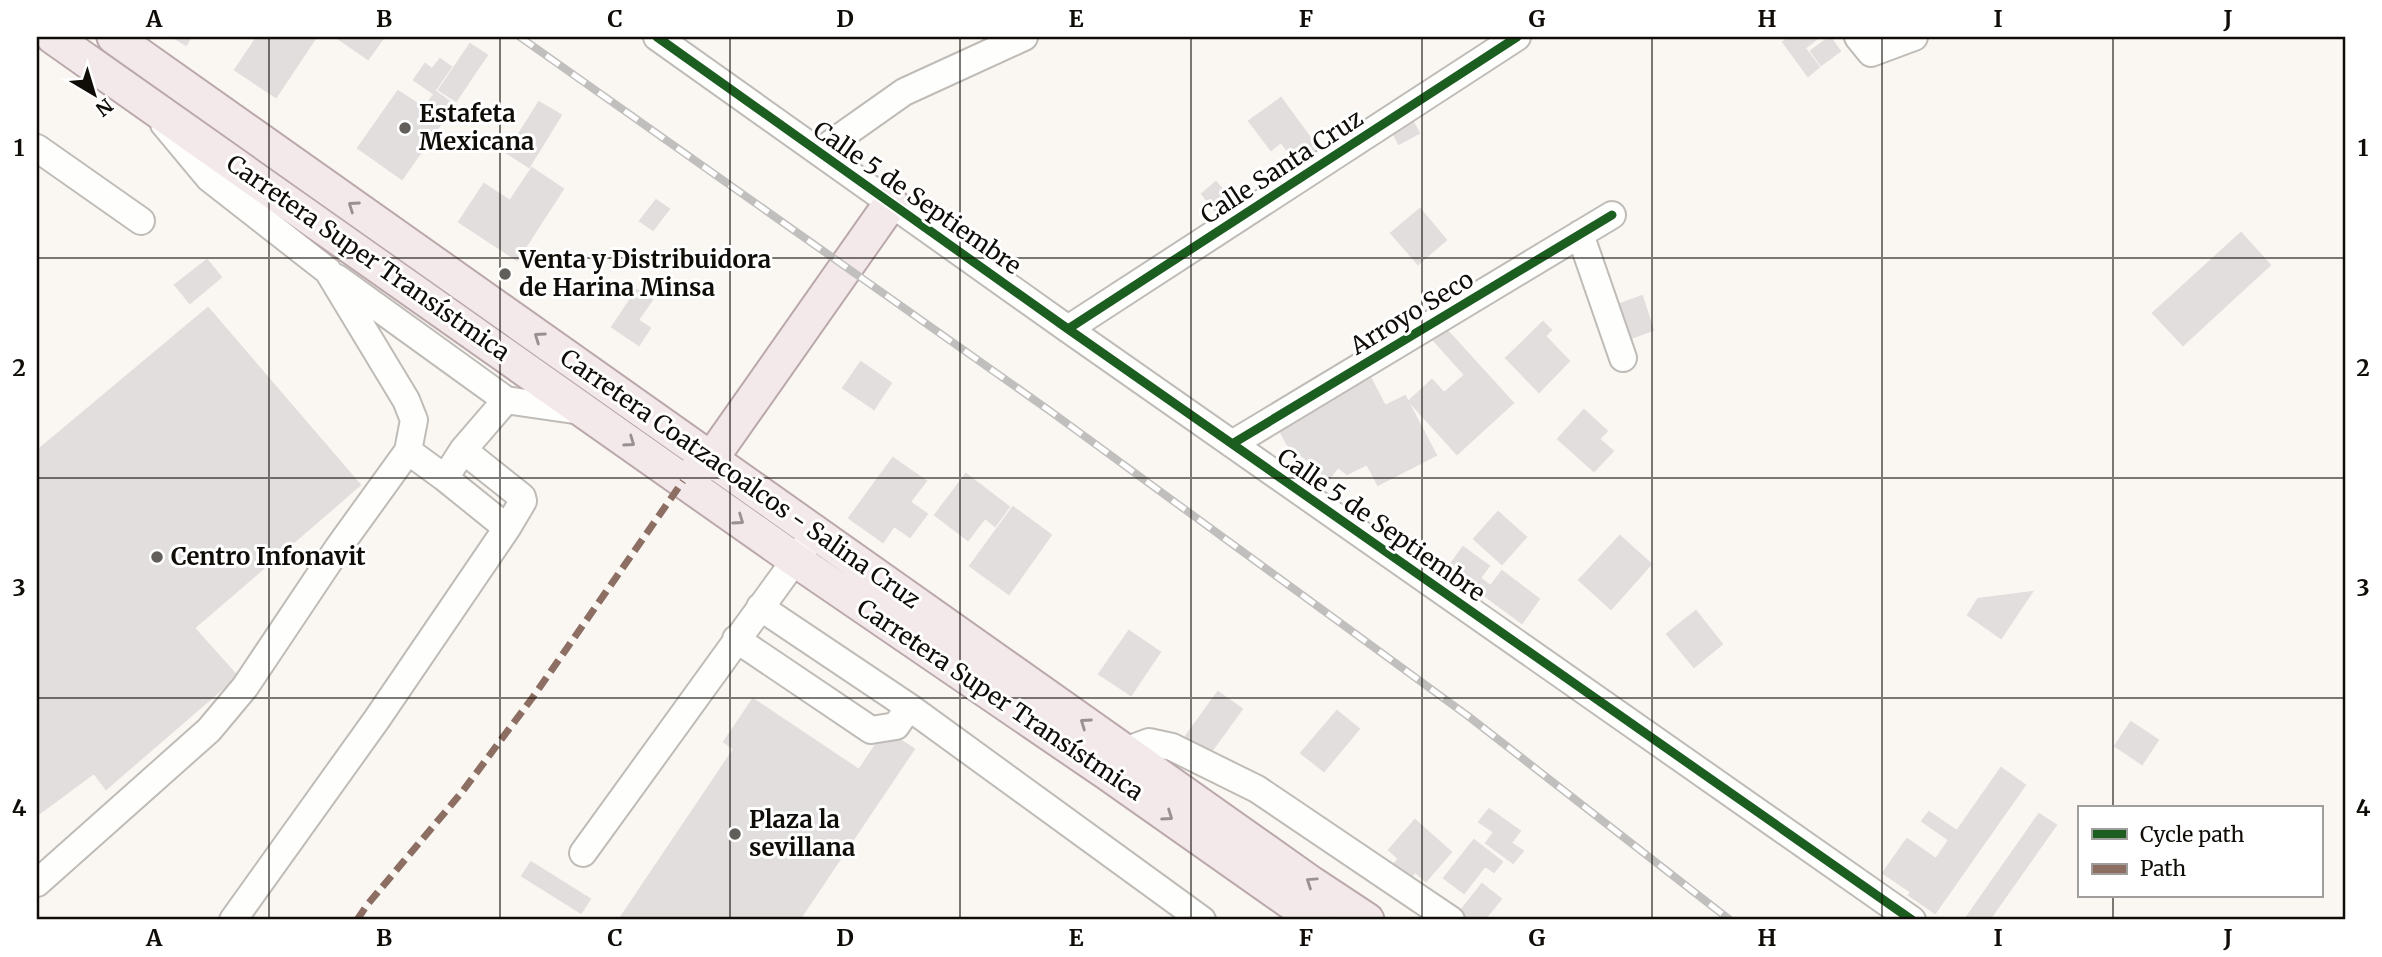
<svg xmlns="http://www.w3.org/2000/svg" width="2382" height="957" font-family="Merriweather,serif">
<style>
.building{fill:#e3dede;stroke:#e2dede;stroke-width:2}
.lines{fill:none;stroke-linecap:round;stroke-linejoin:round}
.minor-casing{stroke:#bfbcb7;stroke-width:30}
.major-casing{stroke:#bba8ab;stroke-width:37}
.minor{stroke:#fefefd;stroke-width:26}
.major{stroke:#f3e9eb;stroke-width:33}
.rail-casing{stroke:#c0bfbd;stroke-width:8}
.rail{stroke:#fff;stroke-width:5;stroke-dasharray:16;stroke-linecap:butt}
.quiet{stroke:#8d6e63;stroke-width:7;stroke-dasharray:14 7;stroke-linecap:butt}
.cycleway-casing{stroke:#fff;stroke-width:13}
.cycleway{stroke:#1b5e20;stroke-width:9}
.oneway{stroke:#989190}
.grid{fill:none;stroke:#100c07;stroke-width:2;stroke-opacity:0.55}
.poi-dot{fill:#625e59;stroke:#fff;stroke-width:2.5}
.labels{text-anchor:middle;stroke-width:6;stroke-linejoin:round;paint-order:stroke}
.poi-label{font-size:24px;font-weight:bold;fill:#100c07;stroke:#fff;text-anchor:start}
.street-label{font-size:24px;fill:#100c07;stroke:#fff}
.neatline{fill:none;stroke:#100c07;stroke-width:2.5}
.grid-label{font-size:23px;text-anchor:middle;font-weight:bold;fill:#100c07}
</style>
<rect width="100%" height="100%" fill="#faf7f2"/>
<path class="building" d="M173,37H191L186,45Z
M257,37H316L276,97L235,70Z
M336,37H384L368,59Z
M1790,37L1818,38L1805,48L1819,67L1808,76L1783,42Z
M1830,37L1840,51L1821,65L1811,51Z
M470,44L487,55L456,101L439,90Z
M440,59L451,67L433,93L414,80L425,64L432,69Z
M398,91L424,108L436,92L454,105L402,179L358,148Z
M1281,98L1317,147L1296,162L1281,142L1271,150L1249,121Z
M539,102L561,115L529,167L507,153Z
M1413,122L1419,133L1399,144L1393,133Z
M532,168L563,189L517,260L459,222L484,184L510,201Z
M1216,182L1232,201L1217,213L1202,194Z
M656,200L669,209L653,230L640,221Z
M1420,209L1446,240L1418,264L1391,233Z
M2241,233L2270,265L2183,345L2153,313Z
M207,260L221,277L190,303L175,285Z
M637,290L652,300L638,320L650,328L639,345L612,327Z
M1642,296L1653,330L1621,342L1609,308Z
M208,308L360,485L194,628L237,676L106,789L94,773L37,815V451Z
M1543,322L1551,330L1545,336L1569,361L1539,392L1506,358Z
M1442,325L1513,403L1457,454L1409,401L1432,380L1444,393L1465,375L1430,336Z
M861,362L891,383L874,409L843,388Z
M1371,379L1385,406L1405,396L1436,455L1378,485L1367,464L1347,474L1338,467L1324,485L1304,469L1310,462L1287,444L1278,427Z
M1584,410L1607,431L1599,439L1613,451L1594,471L1558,439Z
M893,458L926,481L910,502L927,514L910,537L894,526L883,542L849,518Z
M966,474L1009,507L995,526L985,518L968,540L935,515Z
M1013,507L1051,535L1009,594L970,566Z
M1498,512L1526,537L1502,564L1474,539Z
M1620,536L1651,564L1611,609L1579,580Z
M1463,547L1489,566L1480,578L1489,585L1478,600L1443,575Z
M1502,571L1539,599L1522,623L1484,595Z
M2032,592L2001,638L1968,615L1978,599Z
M1696,611L1722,644L1694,667L1667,634Z
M1129,631L1160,652L1131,695L1099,674Z
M1218,692L1242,709L1210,753L1186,736Z
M753,699L859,770L877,743L897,738L914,749L799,920H619L734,749L724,742Z
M1337,711L1359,729L1324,771L1301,753Z
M2131,722L2158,740L2142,764L2115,746Z
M2001,768L2025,785L1935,913L1909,895L1911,892L1883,873L1907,839L1936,859L1949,840L1922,821L1929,812L1957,831Z
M1489,809L1520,831L1511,843L1523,851L1513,863L1486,843L1494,832L1479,822Z
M2039,814L2056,825L1989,920H1970L1966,918Z
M1415,820L1451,852L1426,881L1415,872L1408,880L1392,866L1399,859L1389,850Z
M1474,840L1502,862L1494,872L1485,866L1464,893L1444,878Z
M531,862L590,899L581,913L522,876Z
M1482,884L1501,899L1484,920H1469L1459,913Z"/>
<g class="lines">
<defs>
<path id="minor" d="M657,37L1068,329L1912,920
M1858,37L1871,53L1914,37
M164,124L209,178L328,271L406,400L414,420L408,451
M37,148L141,221
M819,152L904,92L1024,37
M1580,234L1623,358
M337,278L506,400
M1068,329L1517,37
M1232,444L1612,215
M463,450L522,497L523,501L507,528
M736,639L871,730L896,726L909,707L760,607
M909,707L1202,920
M1115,764L1125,751L1149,742L1172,747L1257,789L1451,920
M583,853L806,545
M37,883L209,730L245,687L338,548L408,451L445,478
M233,920L377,719L507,528L445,478L463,450L506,400L581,411"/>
<path id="major" d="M53,37L794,559L1107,773L1316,920
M114,37L1311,883L1367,920
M694,473L711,459L891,203"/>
</defs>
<use href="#minor" class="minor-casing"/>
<use href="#major" class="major-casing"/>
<use href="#minor" class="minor"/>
<use href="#major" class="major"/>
<defs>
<path id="rail" d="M520,37L1050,411L1468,716L1730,920"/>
</defs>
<use href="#rail" class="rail-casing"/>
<use href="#rail" class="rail"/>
<path class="quiet" d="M357,920L367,905L462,792L533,697L683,481"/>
<defs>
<path id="cycleway" d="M657,37L1068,329L1912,920
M1068,329L1517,37
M1232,444L1612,215"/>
</defs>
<use href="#cycleway" class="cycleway-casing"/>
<use href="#cycleway" class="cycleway"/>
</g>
<defs><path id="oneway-chevron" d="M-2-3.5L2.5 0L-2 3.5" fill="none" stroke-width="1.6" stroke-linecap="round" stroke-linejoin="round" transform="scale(1.75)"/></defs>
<g class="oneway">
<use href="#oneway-chevron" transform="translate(353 206) rotate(-145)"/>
<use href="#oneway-chevron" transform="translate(539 337) rotate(-145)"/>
<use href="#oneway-chevron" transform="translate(630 442) rotate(35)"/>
<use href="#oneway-chevron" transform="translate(739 520) rotate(35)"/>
<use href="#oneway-chevron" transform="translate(1085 723) rotate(-145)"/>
<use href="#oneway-chevron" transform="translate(1168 816) rotate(35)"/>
<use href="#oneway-chevron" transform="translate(1311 882) rotate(-146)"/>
</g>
<path class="grid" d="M269,37V920M500,37V920M730,37V920M960,37V920M1191,37V920M1422,37V920M1652,37V920M1882,37V920M2113,37V808M37,258H2345M37,478H2345M37,698H2345M2113,896V920"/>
<g class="poi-dot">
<circle cx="405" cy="128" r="7"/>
<circle cx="505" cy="274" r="7"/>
<circle cx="157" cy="557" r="7"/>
<circle cx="735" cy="834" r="7"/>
</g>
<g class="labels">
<g class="poi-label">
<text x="419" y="122">Estafeta<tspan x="419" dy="28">Mexicana</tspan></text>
<text x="519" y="268">Venta y Distribuidora<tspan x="519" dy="28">de Harina Minsa</tspan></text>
<text x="171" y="565">Centro Infonavit</text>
<text x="749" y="828">Plaza la<tspan x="749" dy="28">sevillana</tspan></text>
</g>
<g class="street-label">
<text transform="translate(1282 167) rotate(-33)" y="8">Calle Santa Cruz</text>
<text transform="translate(917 198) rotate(35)" y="8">Calle 5 de Septiembre</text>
<text transform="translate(368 258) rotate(35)" y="8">Carretera Super Transístmica</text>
<text transform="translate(1412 313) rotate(-31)" y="8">Arroyo Seco</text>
<text transform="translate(740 479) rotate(35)" y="8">Carretera Coatzacoalcos - Salina Cruz</text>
<text transform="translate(1381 525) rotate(35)" y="8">Calle 5 de Septiembre</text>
<text transform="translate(1000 700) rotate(34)" y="8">Carretera Super Transístmica</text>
</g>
</g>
<rect width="2382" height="957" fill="none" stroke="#ffffff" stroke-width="77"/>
<rect x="2078" y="806" width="245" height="91" fill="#ffffff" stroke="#9f9e9c" stroke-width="2"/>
<rect x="2092" y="829" width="35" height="10" fill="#1b5e20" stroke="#9f9e9c" stroke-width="2"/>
<text x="2140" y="842" font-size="21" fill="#100c07">Cycle path</text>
<rect x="2092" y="864" width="35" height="10" fill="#8d6e63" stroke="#9f9e9c" stroke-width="2"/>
<text x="2140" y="876" font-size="21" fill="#100c07">Path</text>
<g transform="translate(94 94) rotate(142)" stroke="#ffffff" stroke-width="5" paint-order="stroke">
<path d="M0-5L12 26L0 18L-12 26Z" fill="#100c07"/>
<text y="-10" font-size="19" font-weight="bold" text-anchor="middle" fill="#100c07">N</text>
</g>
<rect x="38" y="38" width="2306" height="880" class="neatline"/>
<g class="grid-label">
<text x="154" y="27">A</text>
<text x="384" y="27">B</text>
<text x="615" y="27">C</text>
<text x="845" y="27">D</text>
<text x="1076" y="27">E</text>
<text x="1306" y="27">F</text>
<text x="1537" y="27">G</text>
<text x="1767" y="27">H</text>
<text x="1998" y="27">I</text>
<text x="2228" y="27">J</text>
<text x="19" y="156">1</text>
<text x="2363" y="156">1</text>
<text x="19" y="376">2</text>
<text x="2363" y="376">2</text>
<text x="19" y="596">3</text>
<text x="2363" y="596">3</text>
<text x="19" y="816">4</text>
<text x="2363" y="816">4</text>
<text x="154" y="946">A</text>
<text x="384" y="946">B</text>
<text x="615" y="946">C</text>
<text x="845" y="946">D</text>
<text x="1076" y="946">E</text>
<text x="1306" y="946">F</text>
<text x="1537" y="946">G</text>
<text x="1767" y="946">H</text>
<text x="1998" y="946">I</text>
<text x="2228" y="946">J</text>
</g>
</svg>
